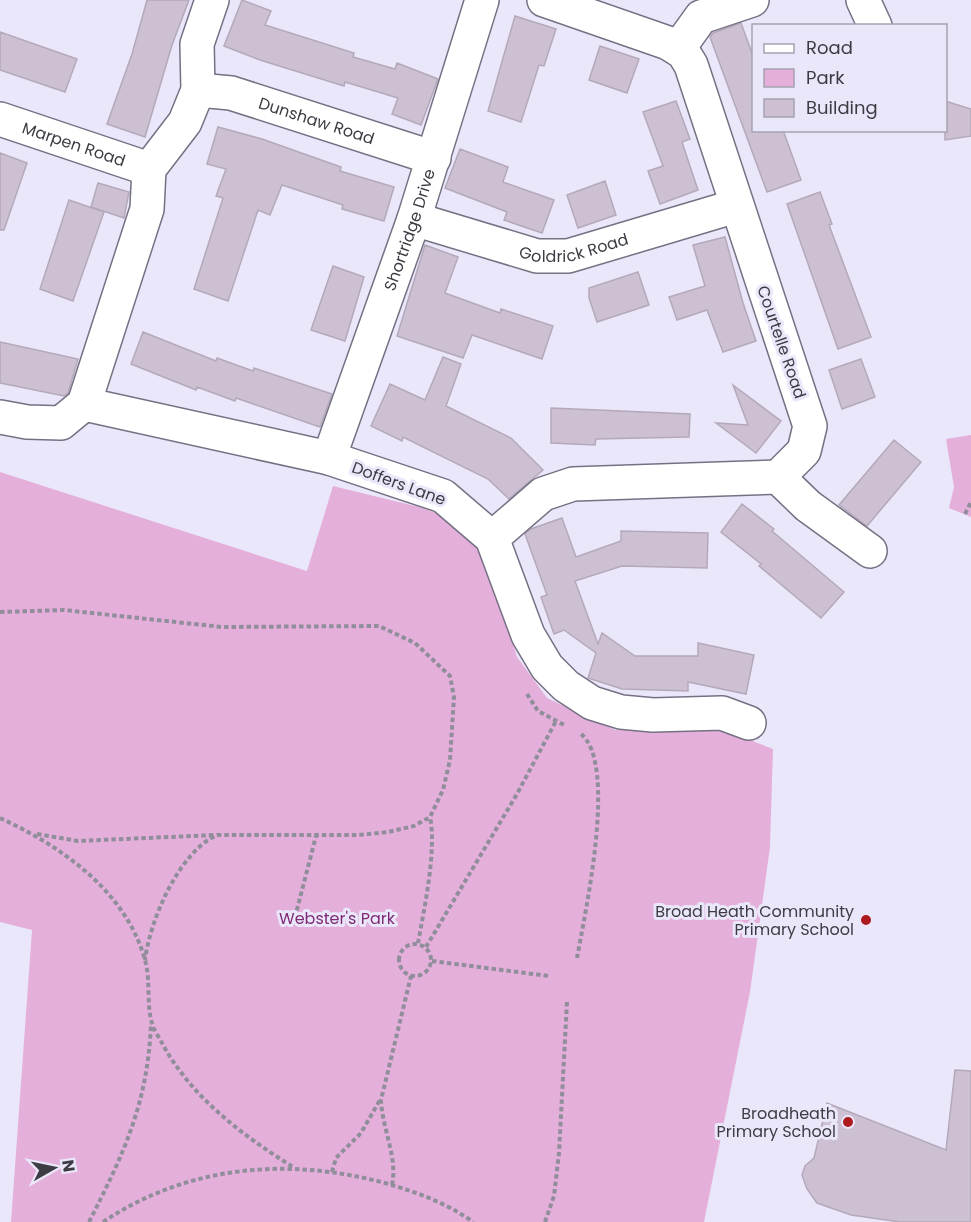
<svg xmlns="http://www.w3.org/2000/svg" width="971" height="1222" font-family="Poppins,sans-serif">
<style>
.green{fill:#e4afda}
.building{fill:#ccc0d2;stroke:#b4a9ba;stroke-width:1.5}
.lines{fill:none;stroke-linecap:round;stroke-linejoin:round}
.minor-casing{stroke:#757183;stroke-width:36}
.path{stroke:#918e9b;stroke-width:4;stroke-dasharray:4.5 3;stroke-linecap:butt}
.minor{stroke:#fff;stroke-width:33}
.poi-dot{fill:#ad1a1e;stroke:#ebe7fb;stroke-width:2}
.labels{text-anchor:middle;stroke-width:6;stroke-linejoin:round;paint-order:stroke}
.street-label{font-size:16px;fill:#3d3b43;stroke:#ebe7fb}
.poi-label{font-size:16px;fill:#3d3b43;stroke:#ebe7fb;text-anchor:end}
.park-label{font-size:16px;fill:#7e2a74;stroke:#ebe7fb}
</style>
<rect width="100%" height="100%" fill="#ebe7fb"/>
<path class="green" d="M971,435V517L949,508L954,487L946,439Z
M0,472L307,571L333,486L419,507L464,523L484,549L517,657L547,698L615,730L720,728L773,749L770,847L750,992L704,1222H11L32,930L0,922Z"/>
<path class="building" d="M147,0H189L172,45L145,137L107,124L132,54Z
M242,0L271,11L265,25L354,53L353,57L395,69L397,63L438,79L421,125L392,114L398,98L345,82L344,86L260,60L224,46Z
M515,16L556,29L544,66L539,65L521,122L488,111Z
M741,23L753,56V130H783L801,180L767,192L710,37L713,33Z
M0,32L77,59L65,92L0,70Z
M600,46L639,59L627,93L589,80Z
M676,101L690,139L682,142L698,190L660,204L648,171L663,166L643,112Z
M945,101L971,109V136L945,140Z
M218,127L262,139L341,167L340,171L394,187L384,221L342,209L343,205L282,185L270,215L258,210L228,301L194,289L223,198L216,196L226,169L207,164Z
M460,149L508,167L503,182L554,200L542,233L504,220L507,212L445,188Z
M0,153L27,163L4,230H0Z
M605,181L616,215L578,228L567,195Z
M98,183L129,192L124,218L91,207Z
M820,192L832,224L829,225L871,337L838,349L787,204Z
M69,200L104,212L73,301L40,289Z
M725,237L743,303L756,341L723,352L707,310L677,320L669,297L705,286L693,245Z
M425,245L458,257L445,293L500,313L501,309L553,326L542,359L472,335L463,358L397,336Z
M333,266L364,277L345,341L311,330Z
M638,272L649,305L597,322L589,298V288Z
M143,332L216,361L217,358L253,371L254,368L332,394L320,427L236,398L235,401L197,387L196,390L131,364Z
M0,342L78,359L68,393L64,396L0,383Z
M443,357L461,364L446,406L511,438L543,470L509,499L488,479L403,437L402,441L371,426L390,384L425,400Z
M861,359L875,397L842,409L829,370Z
M733,385L781,421L756,453L716,423L748,425Z
M551,408L690,414L689,437L596,439L595,445L551,443Z
M894,440L921,462L867,526L839,505Z
M742,504L774,529L772,531L844,592L821,618L759,566L761,564L721,532Z
M562,518L576,557L621,541V531L708,533L707,568L622,566L575,581L598,644L602,633L635,656H698V643L754,655L746,694L688,682V691L622,689L588,678L596,653L564,630L554,634L541,597L547,595L525,534L531,529Z
M955,1070L971,1071V1222H900L851,1215L817,1203L807,1189L802,1175L805,1166L814,1158L827,1103L946,1150Z"/>
<g class="lines">
<defs>
<g id="minor">
<path d="M863,0L875,26"/>
<path d="M678,49L701,17L752,0"/>
<path id="s1" d="M198,90L231,93L434,158"/>
<path id="s2" d="M0,119L149,169"/>
<path id="s3" d="M414,219L537,256H568L736,206"/>
<path d="M84,404L329,458L443,496L492,538L528,635L547,667L566,686L592,703L621,712L653,715L722,713L749,723"/>
<path d="M0,417L27,422L61,423L84,404L147,209L149,169L185,122L198,90L197,44L212,0"/>
<path id="s4" d="M329,458L414,219L482,0"/>
<path d="M778,477L808,506L870,551"/>
<path d="M492,538L543,494L573,484L778,477L804,451L810,426L691,65L683,52L668,43L544,0"/>
</g>
</defs>
<use href="#minor" class="minor-casing"/>
<path class="path" d="M965,514L971,502
M0,612L64,610L222,627L379,626L415,643L450,676L454,697L450,760L443,790L430,817L414,826L388,832L358,835H217C179,852 150,920 145,960
M527,694L538,711L566,726
M0,818C61,846 126,891 145,960C151,980 146,1004 152,1023C153,1029 159,1037 162,1043C191,1097 242,1135 293,1167
M37,834L78,841L215,835
M293,925L316,836
M418,943C424,910 437,849 430,817
M399 960a16 16 0 1 1 32 0a16 16 0 1 1-32 0Z
M426,947L517,794L556,721
M577,958C585,913 618,764 581,734
M432,961L549,976
M332,1172L336,1158L361,1133L380,1100
M392,1185C398,1158 382,1128 381,1100L411,976
M89,1222C124,1153 148,1103 151,1023
M103,1222C188,1165 288,1157 385,1183C416,1192 447,1203 473,1222
M545,1222L554,1196L559,1153L567,1002"/>
<use href="#minor" class="minor"/>
</g>
<g class="poi-dot">
<circle cx="866" cy="920" r="6"/>
<circle cx="848" cy="1122" r="6"/>
</g>
<g class="labels">
<g class="street-label">
<text dy="6" stroke="none"><textPath href="#s1" startOffset="123">Dunshaw Road</textPath></text>
<text dy="6" stroke="none"><textPath href="#s2" startOffset="78">Marpen Road</textPath></text>
<text dy="6" stroke="none"><textPath href="#s4" startOffset="242">Shortridge Drive</textPath></text>
<text dy="6" stroke="none"><textPath href="#s3" startOffset="166">Goldrick Road</textPath></text>
<text transform="translate(782 342) rotate(71)" y="6">Courtelle Road</text>
<text transform="translate(399 483) rotate(20)" y="6">Doffers Lane</text>
</g>
<g class="poi-label">
<text x="854" y="917">Broad Heath Community<tspan x="854" dy="18">Primary School</tspan></text>
<text x="836" y="1119">Broadheath<tspan x="836" dy="18">Primary School</tspan></text>
</g>
<g class="park-label">
<text x="337" y="924">Webster's Park</text>
</g>
</g>
<rect x="752" y="24" width="195" height="108" fill="#ebe7fb" stroke="#a5a2b1" stroke-width="1.5"/>
<rect x="764" y="44" width="30" height="9" fill="#ffffff" stroke="#a5a2b1" stroke-width="1.5"/>
<text x="806" y="54" font-size="18" fill="#3d3b43">Road</text>
<rect x="764" y="69" width="30" height="18" fill="#e4afda" stroke="#a5a2b1" stroke-width="1.5"/>
<text x="806" y="84" font-size="18" fill="#3d3b43">Park</text>
<rect x="764" y="99" width="30" height="18" fill="#ccc0d2" stroke="#a5a2b1" stroke-width="1.5"/>
<text x="806" y="114" font-size="18" fill="#3d3b43">Building</text>
<g transform="translate(54 1168) rotate(81)" stroke="#ebe7fb" stroke-width="4.5" paint-order="stroke">
<path d="M0-4.5L10 22L0 15L-10 22Z" fill="#3d3b43"/>
<text y="-9" font-size="16" font-weight="bold" text-anchor="middle" fill="#3d3b43">N</text>
</g>
</svg>
